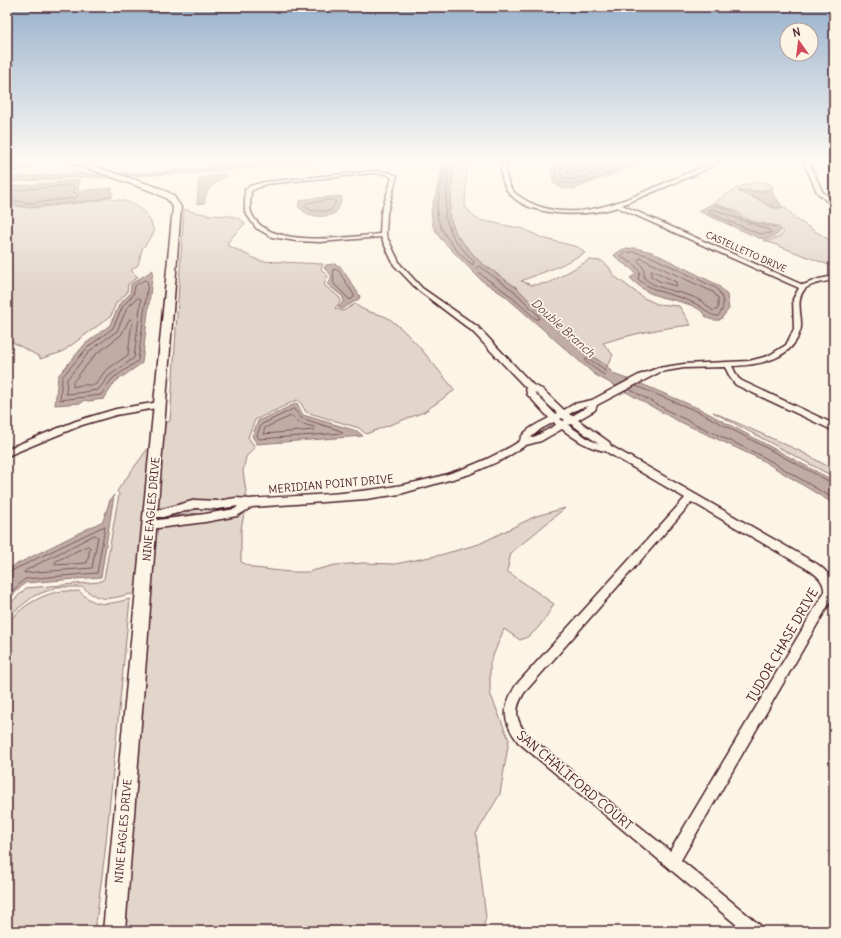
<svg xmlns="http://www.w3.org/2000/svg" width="841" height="938" font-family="Delius,sans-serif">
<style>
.green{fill:#e2d5ca;stroke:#967a7a}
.water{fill:#c0aca5;stroke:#917474}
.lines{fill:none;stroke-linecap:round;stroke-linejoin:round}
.shore{stroke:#79575c;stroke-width:1}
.street-casing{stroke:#4a1f2b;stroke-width:3}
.secondary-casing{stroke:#4a1f2b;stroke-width:3}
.street{fill:#fcf5e5;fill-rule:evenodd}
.secondary{fill:#fcf5e5;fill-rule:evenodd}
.labels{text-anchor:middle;stroke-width:3.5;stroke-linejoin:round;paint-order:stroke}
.far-street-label{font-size:9px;fill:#4a1f2b;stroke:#fcf5e5}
.street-label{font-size:11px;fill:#4a1f2b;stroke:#fcf5e5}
.water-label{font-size:12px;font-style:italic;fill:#6d4950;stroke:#fcf5e5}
.near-street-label{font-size:13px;fill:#4a1f2b;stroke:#fcf5e5}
</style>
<rect width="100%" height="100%" fill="#fcf5e5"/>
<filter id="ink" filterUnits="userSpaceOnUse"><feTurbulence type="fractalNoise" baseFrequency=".025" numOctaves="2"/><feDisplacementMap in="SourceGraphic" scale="8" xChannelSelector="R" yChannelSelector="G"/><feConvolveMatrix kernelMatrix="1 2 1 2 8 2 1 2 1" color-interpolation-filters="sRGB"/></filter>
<g filter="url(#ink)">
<path class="green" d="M452,160H467L465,206L474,217L479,220L524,229L542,238L578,247L585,253L557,267L521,281L532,285L549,283L589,260L602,261L609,267L614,276L644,298L657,304L679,306L691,325C661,328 632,334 603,343L613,355L607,366L584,351L549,320L517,288L480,262L457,236L449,216L454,164Z
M755,182L767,183L773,186V188L758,191L748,190L738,191C743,195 750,196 756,199C766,204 772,211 784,207L799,221L834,243V267L763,240C772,240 779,239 784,232L777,226L755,222L744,217L734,210L713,203L739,187Z
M112,196L113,200C132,198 152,214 154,233L142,249L138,265L131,270L138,277L128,284L127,293L116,303L111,316L62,352L40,359V357L7,339V205L32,208L97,201Z
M184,209C193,212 202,214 212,215C225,216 236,214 245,223C240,230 229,238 227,245L260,261L323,264L321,269L328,276L324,285L339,297L341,301L335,308L343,311L355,304C368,315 381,312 391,320C416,339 434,366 455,390L424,412L366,434L359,428L306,412L300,402L297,400L255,420L248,437L255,447L246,457L243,471L247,499L241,529V562L254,568L290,572H308L335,565L363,563L395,564L440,555L479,544L536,516L565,508L511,553L507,571L554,604C546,617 536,636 520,640L504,629L490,663V693L509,740L500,794L476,834L486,918L482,931H123L155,529L195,523L196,513L155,519L156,518L176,515L197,507L195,499L175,506L156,509L162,429L167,422L170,421Z
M713,412L802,452L834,470V477Z
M151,444L135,598L134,595L131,594C108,599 101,603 82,587H57L34,596L7,617V607L26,588L99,582L104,579L119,494L117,491Z
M79,591C98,609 107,604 130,599L105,852L95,931H7V624C18,609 38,596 57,592C64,590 72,592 79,591Z"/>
<path class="water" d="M289,160H328L195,173L128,176L121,173H150Z
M441,160H452L454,163L449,216L457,236L480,262L517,288L549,320L584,351L607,366L613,374L644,385L700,409L834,481V504L760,459L674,419L594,374L505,296L481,280L440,238L433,226L431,212L441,172Z
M561,160H650L574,189L562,188L553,183L551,167L553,164Z
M7,162L31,164L35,167L29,169L7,171Z
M78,173L99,175L106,178L84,177L7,182V178Z
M224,174L228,175C214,183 207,187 204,203L197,204L199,178Z
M79,180L78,191L112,188V195L97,200L31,207L7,204V187Z
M772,189V192L782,206L776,208L769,205L757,198L740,191L759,192Z
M339,196L342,197C341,202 339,208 336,212C331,217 317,217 311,215C306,214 302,210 298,206L300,201L306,199Z
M712,204L732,210L742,218L754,223L776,227L781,231C775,238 768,239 759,238L698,211Z
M635,248L652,252L718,285L727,295L729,309L720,320C703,321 708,315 697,308C684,301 668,300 655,295C645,292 637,284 630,278L636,274C630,265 620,264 614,255L623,249Z
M334,264L340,266L360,296L359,299L342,309L338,307L344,301L342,296L327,284L331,280V275L324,268L326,265Z
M153,270L142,363L115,382L104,399L89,401L83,400L82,403L55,405L58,376L85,344L110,325L120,303L130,294L131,284Z
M297,403L303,415L357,431L363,436L257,444L252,436L258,421Z
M114,495L101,577L25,583L7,601V569L103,521L110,500Z"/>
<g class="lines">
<path class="shore" d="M445,160C444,197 424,210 451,243C457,251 464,259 473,265L474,262L454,239L445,217L449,160
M560,160L559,164L555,168L556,179C571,195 620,167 638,160
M565,160L564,166L560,171L562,178C579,184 609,167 625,160
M571,160L567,172L569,174L580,172L608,160
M7,191L72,185L74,187V192L78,196L76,198L31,203L7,200
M334,200L336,203L330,211H312L304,206L307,203Z
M713,209L769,230L771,233L760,234L709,213V210Z
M635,252L650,256L716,288C724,297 726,307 718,316C708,316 705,308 696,304C677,294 655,294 638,279L640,272L634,264L621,257L624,253Z
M640,258L713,292L718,298V309L713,311C709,308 705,303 701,301C684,290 659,292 644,278V269L638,260Z
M479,266L514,291L539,316V319H536L507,293L484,277L476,269Z
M334,269L338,270L354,295V297L350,300L334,284Z
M652,270L676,282L677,285L675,286L659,281L651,276Z
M145,280L148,282L138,361L112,379L101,395L60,400L62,377L88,347L113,328L123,306L133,295L135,286Z
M138,298L141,299L134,358L109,376L98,390C87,391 77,394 66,394L67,379L91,350L117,331L127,308Z
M130,319L132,321L128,355L105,371L95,385H81L73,387V382L95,355L121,335Z
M586,359H589L604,369L606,374L604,375L586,362Z
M636,386L699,412L834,484
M629,389L676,415L762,456L834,499
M294,409L301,418L341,431L343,433L259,439L257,435L261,425Z
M292,416L299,423L314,427V430L263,434L265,428Z
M95,535L98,537L92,568L24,573L25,571Z
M88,546L90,548L87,563L55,565V562Z
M7,573L102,527H105L97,573L25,579L7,596"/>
<defs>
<path id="street" d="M503,160H508C504,171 507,186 516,194C564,230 622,202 669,181C684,174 701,169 716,160H722L703,171L622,205L803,285L819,279L834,276V280C827,281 810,284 805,289C795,300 802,315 801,327C801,331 798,335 797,339C785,361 756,365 732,366L738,378L742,381L834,424V431L736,385L731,379L725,367L684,368L660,372L597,405L595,410L578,420L609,442L611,446L817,564C828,572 838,583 833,597L681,860L761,926L764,931H744L518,742C502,720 502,708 516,685L685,498L605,451C588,448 575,439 562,429L541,441L526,445L504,459L470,474L400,494L366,499L252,507L237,516L205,522L150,529L147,528L145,525L147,522L150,521L205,514L235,509L238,506L217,509L196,508L163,517H148L146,514L148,511L163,509L196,500L217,501L236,498L250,499C344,493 438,493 520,441C521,431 541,422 549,418L527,394L526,388L472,331L418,290L394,265L381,237L320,242L296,241L272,237L256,228L245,212V190L250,186L264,182L374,171L388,172L397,176L387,213L386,235L400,264L422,288L478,327L533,385L542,389L564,410L574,404L592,400L639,375L658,368L684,364L749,361L768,356L786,345L794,329L793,299L799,288L617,207C588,217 518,220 504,184C501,177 500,168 503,160ZM374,173L387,174L392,178L381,213L380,234C350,237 264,250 251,212C249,206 251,197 251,191L266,184ZM534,392L536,393L557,413L555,414ZM589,406L572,416L569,414L580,408ZM562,418L565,420L563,421L560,419ZM554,422L556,425L536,436L530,438L541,429ZM571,424L599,444L590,440L568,425ZM692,502L809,570C818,576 825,582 824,593L670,851L526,734C515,718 514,710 524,693Z
M803,160H808L822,191L834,203V208L817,192Z
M159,402L163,405L162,407L116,415L82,425L7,456V449L76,421L116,409Z"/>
<path id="secondary" d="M64,160H75L160,188L173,195L181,207L125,931H103L173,207L167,199L154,192Z"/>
</defs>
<use href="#street" class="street-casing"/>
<use href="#secondary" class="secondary-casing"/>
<use href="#street" class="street"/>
<use href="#secondary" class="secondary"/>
</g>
</g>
<linearGradient id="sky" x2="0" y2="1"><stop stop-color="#98b1cd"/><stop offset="0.55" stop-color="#fefaf3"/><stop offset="1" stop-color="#fefaf3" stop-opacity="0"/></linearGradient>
<rect width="841" height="292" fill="url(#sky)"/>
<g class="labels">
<g class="far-street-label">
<text transform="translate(746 252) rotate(24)" y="3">CASTELLETTO DRIVE</text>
</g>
<g class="street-label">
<text transform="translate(331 484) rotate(-5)" y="4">MERIDIAN POINT DRIVE</text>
<text transform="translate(151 509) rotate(-85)" y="4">NINE EAGLES DRIVE</text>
<text transform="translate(123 831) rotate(-85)" y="4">NINE EAGLES DRIVE</text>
</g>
<g class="water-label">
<text transform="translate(563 328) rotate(42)" y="4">Double Branch</text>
</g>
<g class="near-street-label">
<text transform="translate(782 645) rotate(-60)" y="5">TUDOR CHASE DRIVE</text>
<text transform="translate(575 780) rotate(40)" y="5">SAN CHALIFORD COURT</text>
</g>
</g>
<rect width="841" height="938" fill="none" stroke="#fcf5e5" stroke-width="24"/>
<rect x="12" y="12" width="817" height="914" fill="none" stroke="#4a1f2b" stroke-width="1.5" filter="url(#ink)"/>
<g transform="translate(799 42) rotate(346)"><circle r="19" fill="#fcf5e5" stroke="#b59f9b"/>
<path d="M0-3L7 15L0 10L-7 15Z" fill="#d1495b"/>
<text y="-6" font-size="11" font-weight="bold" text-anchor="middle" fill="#4a1f2b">N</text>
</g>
</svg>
